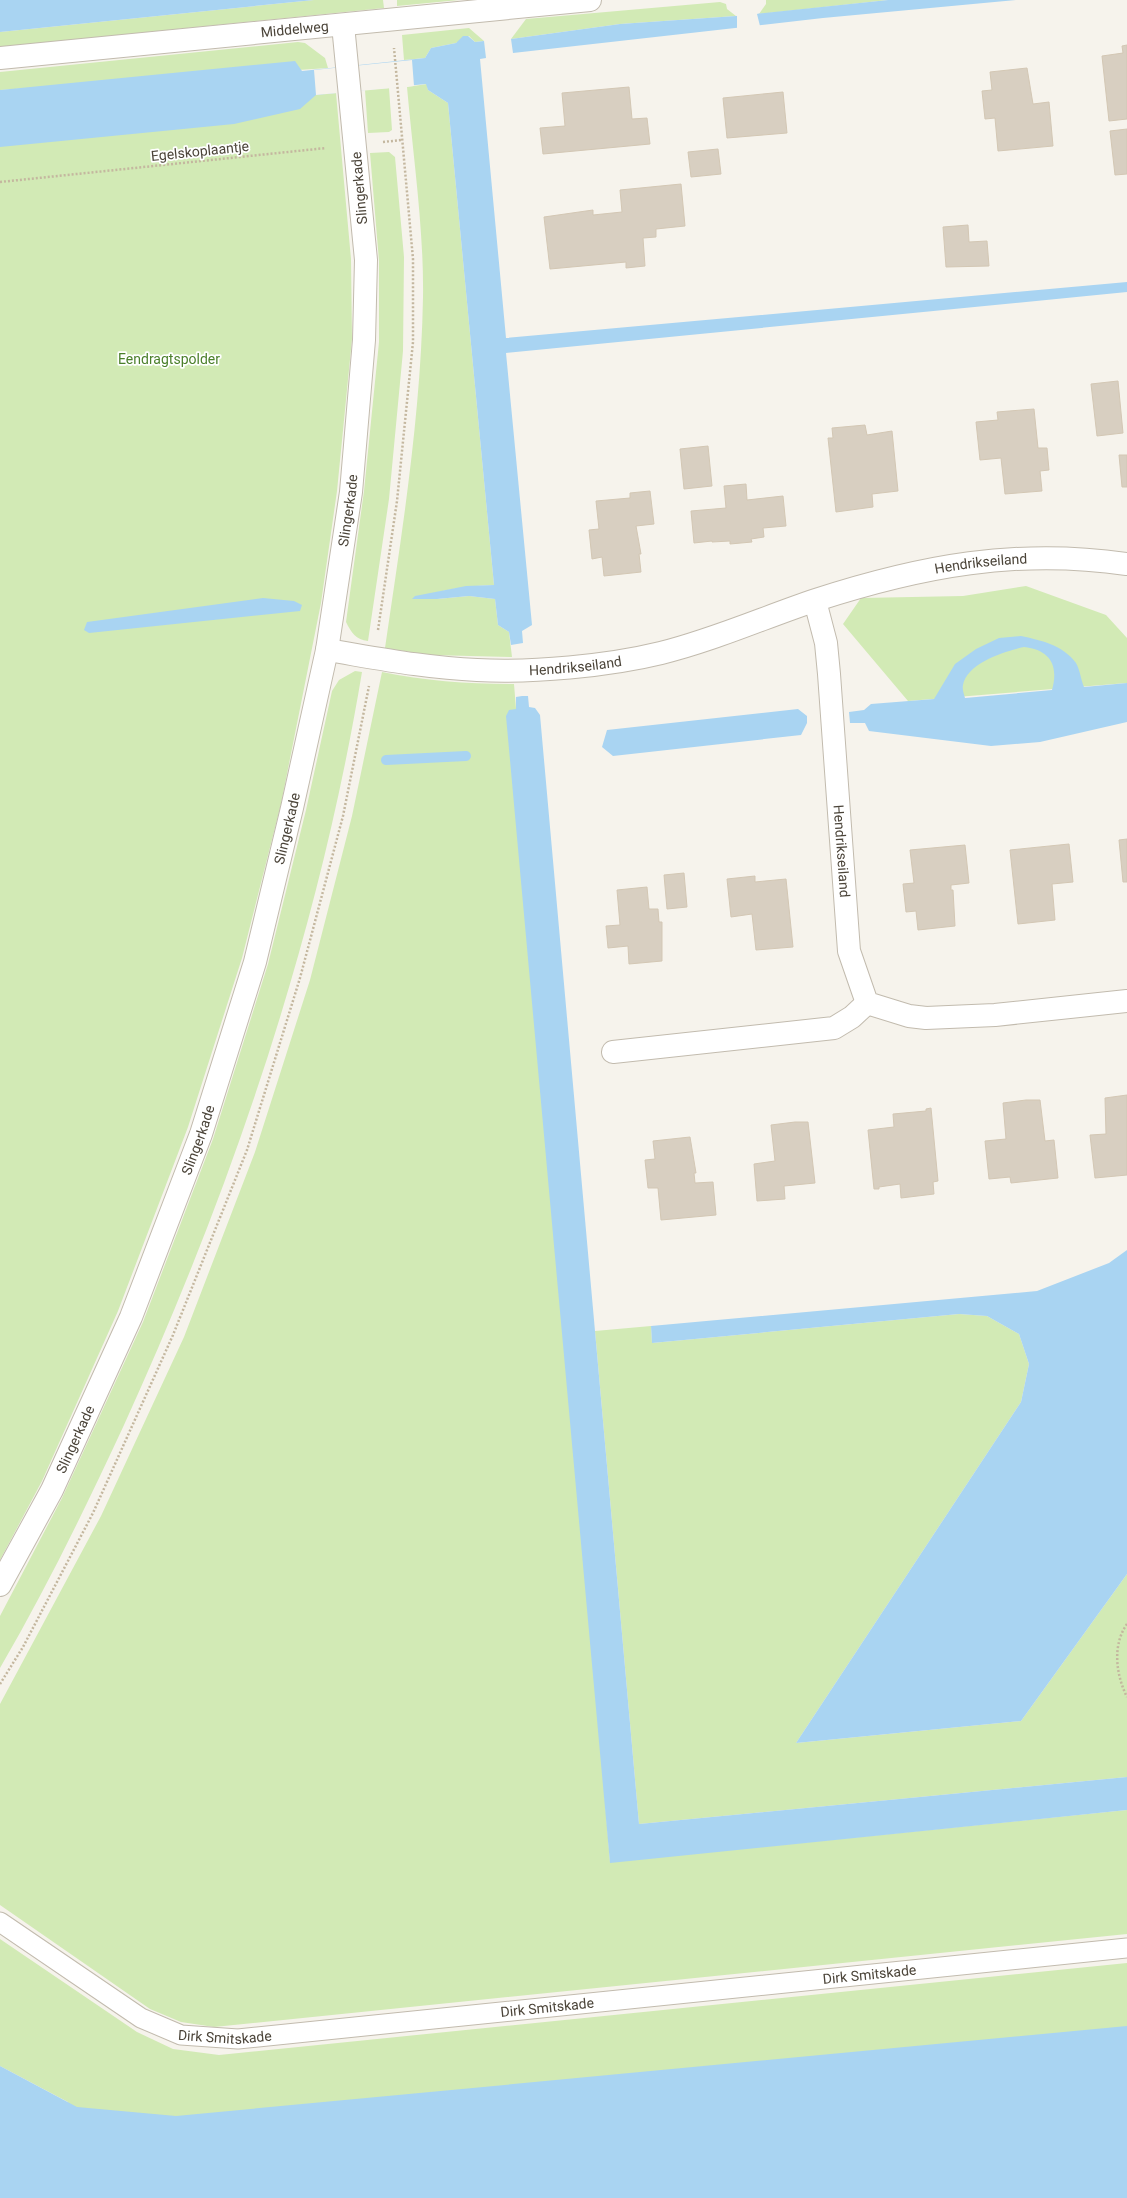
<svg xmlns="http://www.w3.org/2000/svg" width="1127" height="2198" font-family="Roboto,sans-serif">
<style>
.green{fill:#d2eab5}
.water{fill:#a9d4f2;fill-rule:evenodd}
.pier{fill:#f6f3ec}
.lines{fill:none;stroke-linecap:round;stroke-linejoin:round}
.stream{stroke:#a9d4f2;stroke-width:10}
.building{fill:#d8cfc1;stroke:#d3c7b4}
.service-casing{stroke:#c2bbae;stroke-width:21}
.minor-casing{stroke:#c2bbae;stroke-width:24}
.tertiary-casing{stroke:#c2bbae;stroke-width:24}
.path{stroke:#c4b79f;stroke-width:2.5;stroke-dasharray:2 2;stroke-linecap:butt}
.service{stroke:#fff;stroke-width:19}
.minor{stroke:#fff;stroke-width:22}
.tertiary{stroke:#fff;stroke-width:22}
.labels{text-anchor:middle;stroke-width:3.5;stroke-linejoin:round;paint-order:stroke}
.street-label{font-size:14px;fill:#4b4439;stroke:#fff}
.park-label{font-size:14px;fill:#4a7f2a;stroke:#fff}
</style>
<rect width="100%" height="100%" fill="#f6f3ec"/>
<path class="green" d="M314,0H383L384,8L0,47V32Z
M397,0H459L397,6Z
M766,0H888L759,14L766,4Z
M720,2L726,4L727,9L736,16L620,24L511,39L526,19Z
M469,28L484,41L475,42L469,36L456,43L431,48L425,58L404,60L402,35Z
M298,42L305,43L325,58L328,68L0,90V72Z
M427,84L428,90L448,103L494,585C465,586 440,590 413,599H437L469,596L495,599L498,625L509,632L512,657L430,655L385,648C402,532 421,415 423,297C424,229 413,155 407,87Z
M389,88L392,130L389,132L368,133L365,90Z
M336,93L351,259L352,339L337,491L321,603L281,804L242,958L188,1127L118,1311L42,1481L0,1560V114Z
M389,152L395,157L404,257L403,351L389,499L368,641C356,640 351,632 346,622L364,491L379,342V261L370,153Z
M1026,586L1106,615L1127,638V683L908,701L843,624L861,598L963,596Z
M355,671L362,672C319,932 233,1186 124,1425C86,1507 46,1589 0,1668V1616L62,1498L143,1322L213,1139L268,964L306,810L332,691L339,680Z
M382,672C425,681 469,684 514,684L610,1862L1127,1810V1934L214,2027L181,2022L150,2009L0,1905V1704L101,1516L184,1337L255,1152L310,980L352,816Z
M959,1314L987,1316L1019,1334L1029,1364L1021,1402L796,1743L1021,1721L1127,1574V1777L639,1824L595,1331L651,1326L652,1343Z
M0,1939L137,2032L173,2049L219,2055L1127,1963V2198H0L68,2102L0,2066Z"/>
<path class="water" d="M0,0H314L0,32Z
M888,0H1016L823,18L513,53L511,39L620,24L736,16Z
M463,36H468L475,42L484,41L486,58L480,59L506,338L1127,282V292L506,353L532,625L522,631L523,643L511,645L509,632L498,625L495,599L469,596L437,599H412L415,596L466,586L494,585L448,103L428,90L426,84L316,95L300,109L234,124L0,147V90L295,61L302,71L425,58L431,48L456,43Z
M263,598L294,601L302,605L300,611L89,633L84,630L87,622Z
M1021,636C1040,640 1063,645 1076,663C1080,670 1081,680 1084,687L1127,683V722L1040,742L991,746L869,731L865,723H850L849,712L864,710L871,704L934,699L955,664L976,649L999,638ZM1024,647C1050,650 1059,665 1052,690L965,698C964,694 962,689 963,685C967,663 1005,651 1024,647Z
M522,696H528L529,707L535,708L540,715L639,1824L1127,1777V1810L610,1863L506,716L509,710L516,709V697Z
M798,709L807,716V723L801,735L613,756L602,747L607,730Z
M1127,1250V1574L1021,1721L796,1743L1021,1402L1029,1364L1019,1334L987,1316L959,1314L652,1343L651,1326L1037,1291L1109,1263Z
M1127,2026V2198H0V2066L77,2107L176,2116Z"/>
<path class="pier" d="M759,12L757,14L760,26L737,29V16L736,14Z
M412,60L414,86L316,95L314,70Z"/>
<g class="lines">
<path class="stream" d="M386,760L466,756"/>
</g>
<path class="building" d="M1127,45V119L1109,121L1102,56L1123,53L1122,46Z
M1027,68L1033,104L1049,102L1053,146L998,151L995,118L985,119L982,91L992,90L990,72Z
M629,87L632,119L647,118L650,144L543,154L540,128L565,126L562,93Z
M783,92L787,133L727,138L723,98Z
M1127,129V174L1115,175L1110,131Z
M718,149L721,174L691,177L688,152Z
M681,184L685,226L656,229V237L643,238L645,266L626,268V262L550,269L544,217L593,210V215L622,212L620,190Z
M968,225L969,242L987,241L989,266L946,267L943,227Z
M1118,381L1123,433L1097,436L1091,384Z
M1034,409L1038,448H1047L1049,470L1040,471L1042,491L1005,494L1001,458L980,460L976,422L998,420L997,412Z
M865,425L867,435L892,431L898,491L872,494L873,507L836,512L828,438H833L832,428Z
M708,446L712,486L684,489L680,449Z
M1119,455H1127V487H1122Z
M746,484L747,500L783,496L786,526L763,528L764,537L751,539L752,542L730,544V541L712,542V541L694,543L691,511L726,508L724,486Z
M650,491L654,524L636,526L641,554H639L641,572L604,576L602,557L592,559L589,530L599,529L596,501L630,498V493Z
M1127,839V882H1123L1119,840Z
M1069,844L1073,882L1052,884L1055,920L1018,924L1010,850Z
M965,845L969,883L951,885V890H953L955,926L918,930L916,911L906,912L903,884L914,883L910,850Z
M684,873L687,907L667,909L664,875Z
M755,876V882L786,879L793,947L756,950L752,914L731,917L727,879Z
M647,887L649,909H658L659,922H662V961L629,964L628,946L608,948L606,926L620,925L617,890Z
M1127,1095V1175L1095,1178L1090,1135L1106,1134L1105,1098Z
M1026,1100H1040L1045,1141L1054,1140L1058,1178L1011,1183L1010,1177L989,1179L985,1141L1006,1139L1003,1103Z
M931,1108L938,1181L933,1182L934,1194L901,1198L900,1184L879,1187V1189H874L868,1130L894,1127L893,1114L926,1111V1109Z
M795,1122H808L815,1183L784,1186L785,1199L757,1201L754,1164L775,1161L771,1125Z
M690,1137L696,1173H694L695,1183L713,1182L716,1215L661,1220L658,1188H648L645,1160L655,1159L653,1141Z"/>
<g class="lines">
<defs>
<g id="service">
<path id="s1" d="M0,1922L141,2018L181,2035L238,2039L1127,1948"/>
</g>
<g id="minor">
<path id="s2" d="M815,601L826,643L829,674L849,951L867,1003L909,1016L926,1018L995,1015L1127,1001"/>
<path id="s3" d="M327,650C376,658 426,668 477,670C531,673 608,666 661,653C714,640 765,617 816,600C921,566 1017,548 1127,564"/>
<path d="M613,1052L834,1028L852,1017L867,1003"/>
<path id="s4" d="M0,1585L52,1490L131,1317L201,1134L255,962L292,808L327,650L351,492L364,340L366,260L343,25"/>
</g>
<g id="tertiary">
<path id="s5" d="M0,58L590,0"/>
</g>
</defs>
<use href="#service" class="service-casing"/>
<use href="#minor" class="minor-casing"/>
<use href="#tertiary" class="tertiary-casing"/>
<path class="path" d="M383,142L402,140
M0,182L326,148
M378,630L397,501L413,342V259L394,48
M1127,1624C1112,1645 1116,1675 1127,1697
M0,1684L23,1647L93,1513L173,1335L247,1150L300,978L343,816L369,686"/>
<use href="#service" class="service"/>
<use href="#minor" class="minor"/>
<use href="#tertiary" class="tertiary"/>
</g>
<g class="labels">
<g class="street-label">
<text dy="5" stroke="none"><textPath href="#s5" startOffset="296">Middelweg</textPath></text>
<text transform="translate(200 151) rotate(-6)" y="5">Egelskoplaantje</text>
<text transform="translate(359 188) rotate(-95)" y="5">Slingerkade</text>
<text dy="5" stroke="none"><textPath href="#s4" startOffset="1136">Slingerkade</textPath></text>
<text dy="5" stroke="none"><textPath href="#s3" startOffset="670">Hendrikseiland</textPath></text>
<text dy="5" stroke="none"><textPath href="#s3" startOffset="250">Hendrikseiland</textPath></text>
<text dy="5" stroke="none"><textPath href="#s4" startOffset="812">Slingerkade</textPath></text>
<text dy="5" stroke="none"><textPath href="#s2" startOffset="252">Hendrikseiland</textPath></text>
<text dy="5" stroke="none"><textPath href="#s4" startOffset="488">Slingerkade</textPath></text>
<text dy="5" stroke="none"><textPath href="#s4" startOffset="164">Slingerkade</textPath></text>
<text dy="5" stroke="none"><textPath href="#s1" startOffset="906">Dirk Smitskade</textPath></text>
<text dy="5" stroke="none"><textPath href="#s1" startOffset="582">Dirk Smitskade</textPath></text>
<text dy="5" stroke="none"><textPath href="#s1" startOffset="258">Dirk Smitskade</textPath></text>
</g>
<g class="park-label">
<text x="169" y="364">Eendragtspolder</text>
</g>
</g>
</svg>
